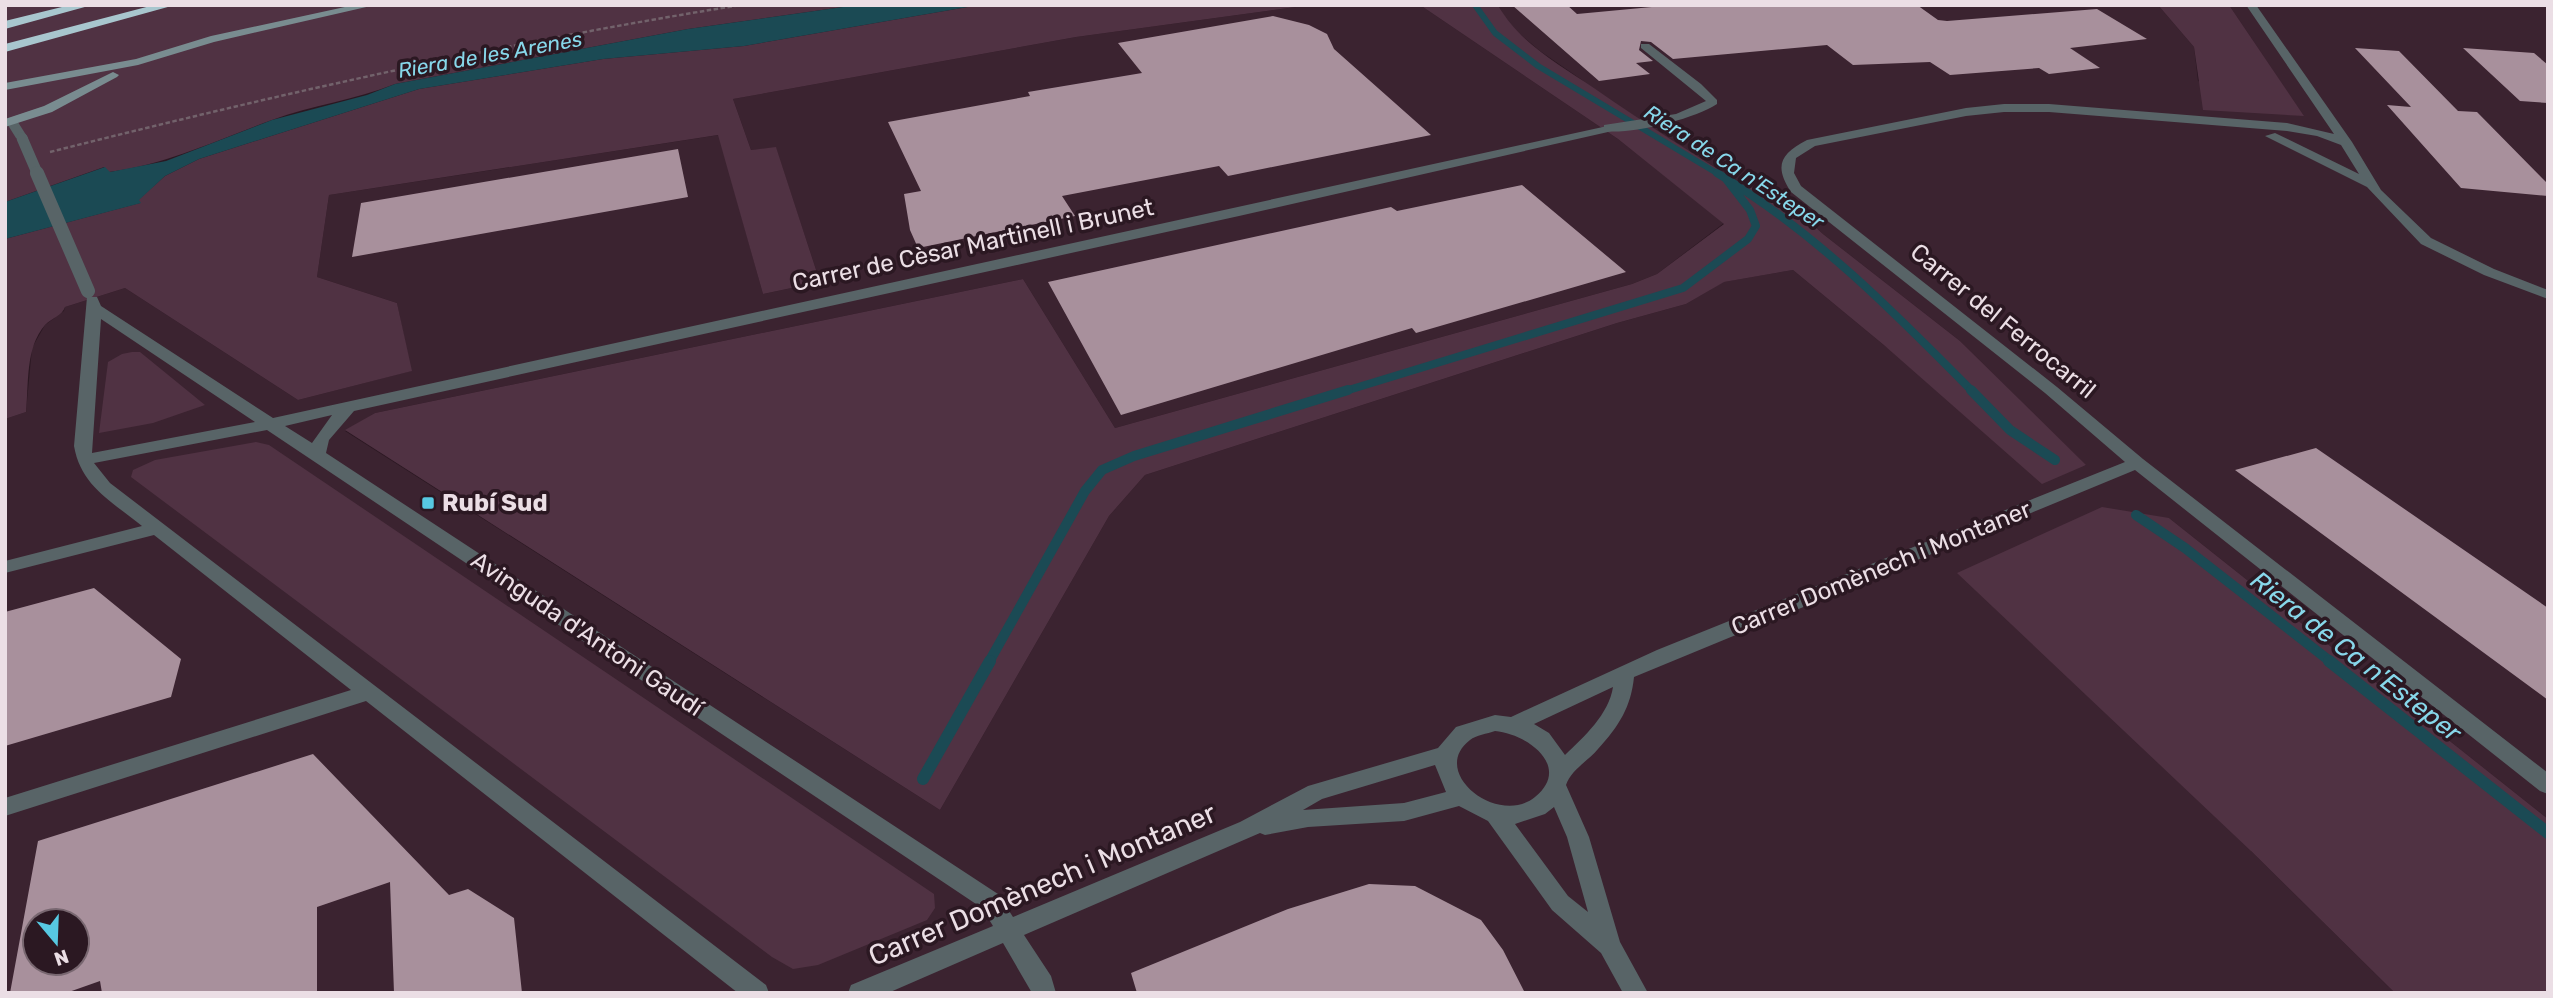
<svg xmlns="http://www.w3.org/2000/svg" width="2553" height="998" font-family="Rubik,sans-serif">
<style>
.built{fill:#3b2330;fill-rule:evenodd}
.green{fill:#503243}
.water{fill:#1b4a54}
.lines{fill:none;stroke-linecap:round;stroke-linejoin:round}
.stream-far3{stroke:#1b4a54;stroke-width:6}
.stream-far2{stroke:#1b4a54;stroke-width:8}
.stream-far1{stroke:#1b4a54;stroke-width:10}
.stream{stroke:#1b4a54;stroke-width:12}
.building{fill:#a8909c;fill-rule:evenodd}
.path{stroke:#72626b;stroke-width:2.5;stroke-dasharray:4.5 2.5;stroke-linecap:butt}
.lane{fill:#586467;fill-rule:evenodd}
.street{fill:#586467;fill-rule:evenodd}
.secondary{fill:#798c90;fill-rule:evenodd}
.highway{fill:#a8c6ce;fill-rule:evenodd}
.street-bridge-far1{stroke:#586467;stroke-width:11}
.street-bridge{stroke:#586467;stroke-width:14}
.poi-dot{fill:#57c9e2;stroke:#2b1822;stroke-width:2.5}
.labels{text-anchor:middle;stroke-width:7;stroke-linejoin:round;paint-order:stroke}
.far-water-label{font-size:21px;font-style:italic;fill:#87d7ea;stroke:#2b1822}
.street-label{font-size:24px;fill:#ebdee5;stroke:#2b1822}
.poi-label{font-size:24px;font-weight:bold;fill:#ebdee5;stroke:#2b1822;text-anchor:start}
.water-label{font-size:26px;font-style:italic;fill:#87d7ea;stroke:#2b1822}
.near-street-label{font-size:28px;fill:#ebdee5;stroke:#2b1822}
</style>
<rect width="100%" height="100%" fill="#2b1822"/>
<path class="built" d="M1310,5H1420L1618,139L1724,223L1657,274L1632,284L1115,428L1023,279L375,413L345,431L940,810L1109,516L1145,475L1617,323L1686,304L1723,282L1793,270L1885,346L2086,466L1960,341L1823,234L1767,183L1747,187L1653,129L1540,51L1509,25L1498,5H2158L2194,47L2198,81L2303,115L2229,5H2548V819L2169,518L2251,851L2395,993H5V419L26,412L32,348L45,325L64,311L65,307L125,288L298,400L411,371L397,303L317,277L329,195L719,135L763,294L820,282L776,148L751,150L733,99L1076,37ZM35,921H77V963H35Z"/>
<path class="green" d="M5,5H857L688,29L395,84C355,100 312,105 272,120C217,140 168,164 109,172L104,167L5,202Z
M979,5H1310L1076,37L733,99L751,150L776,147L820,282L763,294L718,135L329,195L317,277L397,303L412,371L298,400L125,288L65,307C62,316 52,318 45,325C25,348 29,384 26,412L5,419V239L140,203L138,200L165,176L199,159L419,89L603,59L744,46Z
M1420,5H1498C1519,43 1559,64 1594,88C1644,123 1695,155 1747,187L1766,182L1823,234L1960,341L2086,465L2042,484L1885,346L1793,270L1724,282L1686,304L1617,323L1145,475L1109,516L940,810L345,430L375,413L1023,279L1115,428L1632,284L1657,274L1724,224L1618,139Z
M2158,5H2229L2304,116L2203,110L2194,47Z
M132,352H140L205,405L153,423L99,433L108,362L122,354Z
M256,442L269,445L934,894L935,908L927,920L818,965L793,969L772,957L131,477L133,470L155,460Z
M2102,507L2169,518L2548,819V993H2395L2251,851L1957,573Z"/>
<path class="water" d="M857,5H979L744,46L603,59L419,89L199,159L165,176L139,200L141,203L5,239V202L105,167L110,172L166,161L272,120L367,95L395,84L688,29Z"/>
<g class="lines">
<path class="stream-far3" d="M1475,5L1495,33L1538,66L1720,175"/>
<path class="stream-far2" d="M1717,173C1816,233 1892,310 1973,392
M1342,392L1683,288L1748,239L1756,226L1750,210L1726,179"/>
<path class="stream-far1" d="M1971,390L2010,430L2055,460
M2136,515L2185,548L2331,662
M989,662L1085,491L1102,470L1134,456L1348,390"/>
<path class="stream" d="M2329,661L2548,833
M923,779L990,661"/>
</g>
<path class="building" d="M1512,5H1567L1577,14L1673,5H1917L1938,20L1947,21L2097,9L2147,39L2070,48L2100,68L2049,74L2039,68L1950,75L1930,62L1853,65L1827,45L1673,59L1651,42L1641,41L1639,50L1653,61L1636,63L1650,74L1599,81Z
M1273,16L1309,25L1327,34L1334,49L1431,135L1228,176L1219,166L1062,196L1075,216L918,248L910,230L904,194L921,191L888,122L1030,96L1028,92L1142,73L1118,43Z
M2355,48L2399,51L2458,111L2477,112L2548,184V196L2461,188L2387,105L2411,107Z
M2463,48L2534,53L2548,65V103L2520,101Z
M678,149L688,197L352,257L361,203Z
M1522,185L1626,272L1416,333L1412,328L1121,415L1048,282L1391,207L1397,211Z
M2316,448L2548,608V700L2235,470Z
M94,588L181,659L171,697L5,746V612Z
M313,754L449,895L468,889L514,918L522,993H394L390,882L317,907V993H102L100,981L66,993H10L38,841ZM35,921H77V963H35Z
M1369,884L1415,886L1481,920L1503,950L1525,993H1137L1131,973L1288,909Z"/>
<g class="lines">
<path class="path" d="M50,152C279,94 508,42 741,5"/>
<path class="lane" d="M1641,44H1649L1701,84L1717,100V104C1695,119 1629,135 1604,131V125L1676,114L1706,101L1641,48Z"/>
<path class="street" d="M2246,5H2256L2352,142L2381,190L2431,238L2494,269L2548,290V299L2484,275L2421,244L2367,187L2265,136L2275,133L2359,174L2341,145L2317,136L2287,131L2049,112H2004L1966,116L1815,146L1796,158L1794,173L1801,186L2057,387L2143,459L2548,773V794L2540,791L2135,470L1634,677C1631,707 1619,726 1598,749C1588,761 1571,770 1566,785L1589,837L1620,942L1648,993H1623L1601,953L1552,910L1488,821L1459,806L1404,821L1308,827L1265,835L1260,833L1024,935L1051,976L1056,993H1032L1003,943L888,993H848L851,985L993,926L982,908L267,430L94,463L110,483L766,985L769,993H738L366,701L5,816V798L351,690L154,535L5,573V561L142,526C111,501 81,486 74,446L87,297H97L101,306L273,418L1612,125V131L1608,132L1239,216L354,411L329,440L326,453L998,894L1013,917L1240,822L1308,786L1438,748L1456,727L1495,715L1511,717L1657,650L2125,462L2045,393L1791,192C1774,166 1780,154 1807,140L1966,108L2004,104H2049L2287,123L2334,134ZM101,319L255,422L92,453ZM332,415L312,443L285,426ZM1613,687C1609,714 1584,737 1565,755L1549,733L1534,724ZM1495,731C1528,734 1572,767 1535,797C1498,827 1428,772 1470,740C1476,735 1487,734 1495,731ZM1435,765L1446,792L1404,803L1303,810L1322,799ZM1554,807L1567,837L1588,912L1568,896L1515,824L1545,814Z
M12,118L16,119L28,138L26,141L16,138L6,122Z"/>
<path class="secondary" d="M354,5H375L214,42L138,65L5,90V83L136,59L211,36Z
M113,72L119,75L117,77L52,112L5,127V119L44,106Z"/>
<path class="highway" d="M70,5H92L5,29V21Z
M154,5H175L5,52V44Z"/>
<path class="street-bridge-far1" d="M22,138L38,175"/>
<path class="street-bridge" d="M37,173L88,291"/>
</g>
<rect class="poi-dot" x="421" y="496" width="14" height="14" rx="3.5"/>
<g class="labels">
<g class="far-water-label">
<text transform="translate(490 55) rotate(-10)" y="7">Riera de les Arenes</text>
<text transform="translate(1734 167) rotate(33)" y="7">Riera de Ca n'Esteper</text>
</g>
<g class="street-label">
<text transform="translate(973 245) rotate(-12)" y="8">Carrer de Cèsar Martinell i Brunet</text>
<text transform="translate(2003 321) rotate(39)" y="8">Carrer del Ferrocarril</text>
<text transform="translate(1881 568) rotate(-22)" y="8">Carrer Domènech i Montaner</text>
<text transform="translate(587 634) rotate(34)" y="8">Avinguda d'Antoni Gaudí</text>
</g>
<g class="poi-label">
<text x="442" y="511">Rubí Sud</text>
</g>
<g class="water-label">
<text transform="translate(2356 656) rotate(38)" y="9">Riera de Ca n'Esteper</text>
</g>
<g class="near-street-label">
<text transform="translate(1042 884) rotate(-23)" y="10">Carrer Domènech i Montaner</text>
</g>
</g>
<rect width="2553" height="998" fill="none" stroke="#ebdee5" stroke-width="14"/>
<g transform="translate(56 942) rotate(161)"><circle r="33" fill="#2b1822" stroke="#786770" stroke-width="2"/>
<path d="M0-5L12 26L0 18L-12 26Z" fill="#57c9e2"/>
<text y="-10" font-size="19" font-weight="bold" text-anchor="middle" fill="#ebdee5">N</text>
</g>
</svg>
